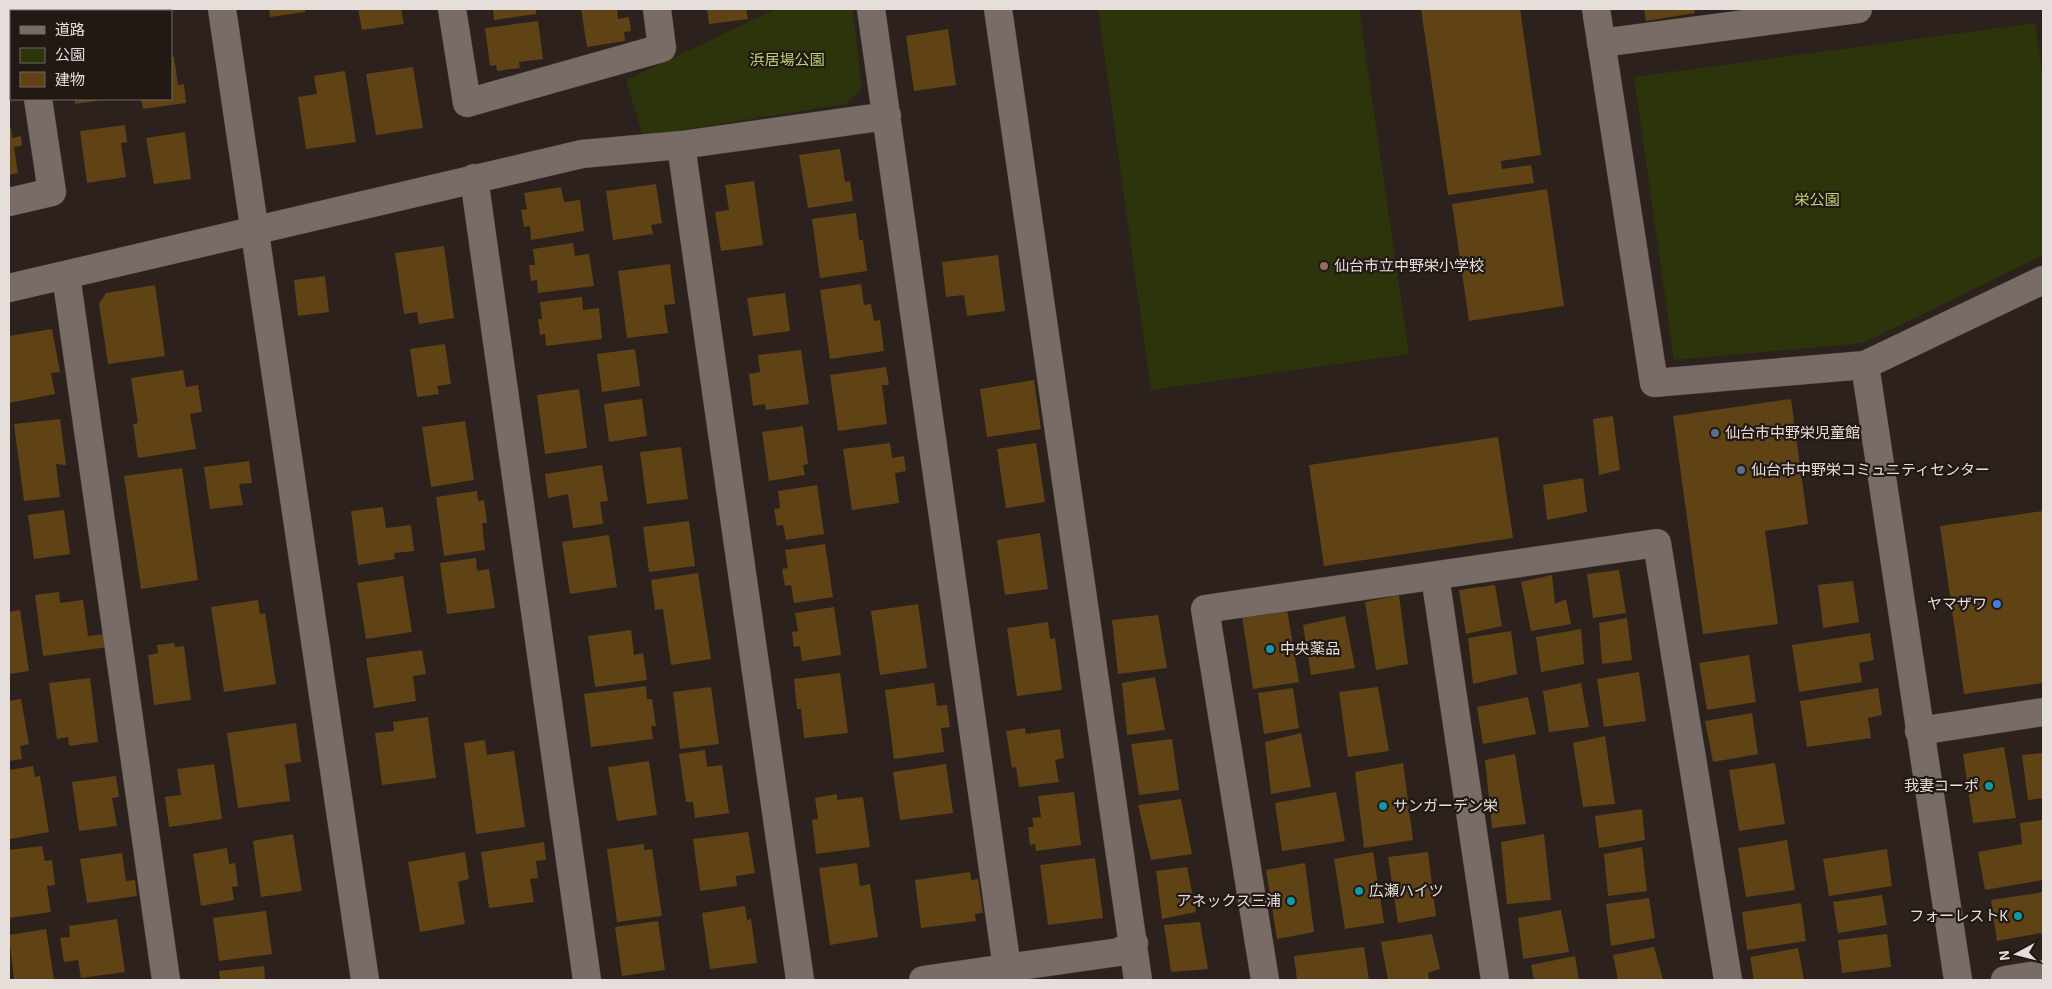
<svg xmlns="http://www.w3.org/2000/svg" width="2052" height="989" font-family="'Exo 2','Noto Sans JP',sans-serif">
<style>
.green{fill:#2b340b}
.building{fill:#5f4315}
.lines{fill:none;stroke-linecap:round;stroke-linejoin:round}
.street-casing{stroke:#463e3a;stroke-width:29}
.secondary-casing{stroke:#463e3a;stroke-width:29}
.street{stroke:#796c67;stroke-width:28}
.secondary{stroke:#796c67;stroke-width:28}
.education-dot{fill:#8d6e63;stroke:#221814;stroke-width:2}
.service-dot{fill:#5c6f8a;stroke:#221814;stroke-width:2}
.shop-dot{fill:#3f7fe0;stroke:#221814;stroke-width:2}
.culture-dot{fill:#0f9aa8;stroke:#221814;stroke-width:2}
.labels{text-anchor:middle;stroke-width:4.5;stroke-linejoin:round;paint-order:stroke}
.park-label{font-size:15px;fill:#bed478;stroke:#221814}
.poi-label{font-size:15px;fill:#e5dedb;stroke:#221814;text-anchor:start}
</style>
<rect width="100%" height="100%" fill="#2c211d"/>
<path class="green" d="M776,9H853L862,89L846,104L643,136L626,80Z
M1098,9H1359L1409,354L1151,390Z
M2035,23L2043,79V255L1864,343L1674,360L1634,77Z"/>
<path class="building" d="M269,9H305V12L270,17Z
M358,9H401L404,24L362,30Z
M493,9H536V14L494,20Z
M581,9H617L618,19L629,17L631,31L624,32L625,41L587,47Z
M707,9H746L748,19L709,24Z
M1421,9H1520L1541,155L1501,161L1502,169L1531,165L1534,183L1448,195Z
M1644,9H1694L1695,13L1646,21Z
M538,21L543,59L519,62L520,68L497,71L496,65L490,66L485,28Z
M948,29L956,85L914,91L906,36Z
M171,57H174L178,85L184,84L186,103L143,109L141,99H171Z
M413,67L423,128L376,135L366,74Z
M345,71L356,142L306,149L298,97L317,94L314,76Z
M75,99H101L102,100L75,104Z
M125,125L127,142L121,143L126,177L87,183L80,131Z
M9,128H11L12,138L21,136L22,146L14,147L18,173L9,175Z
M185,132L191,179L154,184L146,138Z
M840,149L845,182L850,181L853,201L808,208L799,155Z
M754,181L763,245L721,251L715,212L729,210L725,185Z
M656,184L662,223L651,225L653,234L613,240L606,191Z
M561,187L564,202L580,200L584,231L531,240L530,226L524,227L521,210L527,209L524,193Z
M1547,189L1564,306L1469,321L1452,204Z
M856,213L859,240H863L867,271L820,278L812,219Z
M573,243L575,256L589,254L594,286L538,293L537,280L531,281L529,265H535L533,249Z
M444,246L454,318L419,324L417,312L404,314L395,253Z
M998,255L1005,311L967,316L964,295L946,297L942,262Z
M670,264L675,304L664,305L668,333L627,338L618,271Z
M325,276L329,312L298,316L294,280Z
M861,284L864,305L871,304L874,321L880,320L884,351L830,359L820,290Z
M155,285L165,356L108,364L99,304L106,293Z
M785,293L790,331L753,336L747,298Z
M582,297L583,310L599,308L602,339L546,346L545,334L540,335L538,319H542L540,302Z
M52,329L60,372L51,373L55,394L9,403V336Z
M445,344L451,384L437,386L439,394L417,397L410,349Z
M635,349L640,386L602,392L597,354Z
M801,350L809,404L766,410L765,404L753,406L749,374L760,372L758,355Z
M886,367L889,385H882L887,424L838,431L830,375Z
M183,370L186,387L198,385L202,412L190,414L196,449L138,458L133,424L138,423L131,378Z
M1034,380L1041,429L987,437L980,389Z
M579,389L587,448L545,454L537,395Z
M642,399L647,436L609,442L604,404Z
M1791,399L1808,524L1765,531L1778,624L1703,634L1673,416Z
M1613,416L1620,470L1599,475L1593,419Z
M60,419L66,465L56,464L60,497L24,501L14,424Z
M465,421L474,480L431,487L422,427Z
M803,426L808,464L803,465L805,475L769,481L762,432Z
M1498,437L1513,538L1324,566L1309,465Z
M890,443L892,458L904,456L906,471L895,473L899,503L852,510L843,449Z
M1036,443L1045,502L1006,508L997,449Z
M681,447L688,499L647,504L640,452Z
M249,461L252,483L239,484L243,505L210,509L204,467Z
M602,465L608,501L600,502L603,524L573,528L568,494L548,498L545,474Z
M182,468L198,580L141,589L124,476Z
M1583,478L1587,512L1547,520L1543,485Z
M817,485L824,534L786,540L783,525L777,526L774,509L780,508L778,491Z
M477,491L478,501L484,500L487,523H482L485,550L444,556L436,497Z
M383,507L386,528L411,525L414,551L394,553L395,559L358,565L351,511Z
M64,510L70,554L34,559L28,515Z
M2043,511V683L1964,694L1940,526Z
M689,521L695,566L649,572L643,527Z
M1040,533L1048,589L1005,595L997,540Z
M609,535L617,587L570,594L562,542Z
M825,544L833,597L794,603L791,585L785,586L782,569L788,568L785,550Z
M476,558L477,571L489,569L495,608L447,614L440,563Z
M1619,570L1626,613L1593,618L1587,574Z
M698,573L711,659L671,665L663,609L655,610L651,580Z
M1552,575L1555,604L1566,599L1571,624L1531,631L1521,582Z
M403,576L412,632L366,639L357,583Z
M1853,581L1859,622L1823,628L1818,585Z
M1495,585L1502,626L1466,634L1459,590Z
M59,592L60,603L83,600L88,636L106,634L108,647L43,656L35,595Z
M1399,595L1408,664L1376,670L1365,602Z
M258,600L260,614L265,613L276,684L224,692L211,607Z
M918,604L927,668L880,675L871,611Z
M834,607L841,655L802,661L800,646L794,647L792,632L798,631L795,613Z
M1287,609L1299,682L1253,689L1242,616Z
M20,610L29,671L9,674V612Z
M1158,615L1167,668L1118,674L1112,620Z
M1345,616L1355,668L1311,675L1303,625Z
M1627,618L1632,660L1602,664L1599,623Z
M1048,622L1050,639L1055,638L1062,690L1017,696L1007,628Z
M1581,629L1584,664L1541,672L1536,637Z
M631,630L634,655L643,653L647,680L595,687L588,636Z
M1511,631L1517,674L1473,684L1468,638Z
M1870,633L1874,660L1859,663L1862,682L1799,692L1792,645Z
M174,643L175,647L184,646L191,700L154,705L148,655L158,653L157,645Z
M422,650L426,674L413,676L416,701L374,708L366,658Z
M1749,655L1756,702L1707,710L1699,663Z
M1639,672L1646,721L1604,727L1597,679Z
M840,673L848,733L804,738L801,709H797L794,679Z
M1155,677L1165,730L1127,735L1122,683Z
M90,678L98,742L69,746L68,737L57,739L49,683Z
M934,683L937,706L947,705L950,727L941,728L944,752L894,759L885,690Z
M1581,683L1589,727L1549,732L1543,691Z
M646,686L647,699H652L656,726H651L653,739L591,747L584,694Z
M711,687L719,744L680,749L673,692Z
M1378,687L1389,751L1348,757L1339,692Z
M1293,688L1299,728L1264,734L1258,693Z
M1878,688L1882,715L1868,718L1871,738L1807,747L1800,701Z
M1528,697L1536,734L1483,744L1477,707Z
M21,699L29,744L20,746L22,759L9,761V701Z
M1752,713L1758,754L1713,762L1705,721Z
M428,717L436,778L382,785L375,733L394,731L393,722Z
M296,723L301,762L285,764L290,801L238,808L227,733Z
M1025,728L1026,734L1060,729L1064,758L1055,760L1059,782L1019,787L1016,767L1012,768L1006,731Z
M1301,733L1311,787L1271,794L1265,742Z
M1605,736L1615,804L1583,807L1573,743Z
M1172,739L1179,790L1139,795L1131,744Z
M485,740L487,755L514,751L525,827L476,834L464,743Z
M2004,747L2016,818L1973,823L1963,754Z
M705,750L707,767L722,765L729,813L695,818L693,802H686L679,754Z
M2043,753V798L2028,800L2022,755Z
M1515,754L1526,824L1492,828L1485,760Z
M649,761L657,815L617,821L608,767Z
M1403,763L1413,840L1364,848L1355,772Z
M1775,763L1785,824L1739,831L1729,770Z
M214,764L222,819L169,827L165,797L181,795L177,769Z
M946,764L953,813L900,820L893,772Z
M33,766L35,777L40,776L49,832L10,839L9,770Z
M116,776L119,797L112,798L117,826L79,831L72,782Z
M1074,792L1081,845L1036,851L1035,844L1030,845L1028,827H1034L1032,818L1041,817L1038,796Z
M1336,792L1345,841L1282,851L1275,803Z
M837,794V800L863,797L870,847L816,854L812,820L818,819L815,798Z
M1181,799L1192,854L1151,860L1138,805Z
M1642,809L1645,840L1599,848L1595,816Z
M2043,820V880L1985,890L1978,852L2022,844L2020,823Z
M748,832L755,873L736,876L737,886L700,891L693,839Z
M293,834L302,891L261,897L253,841Z
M1544,834L1551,900L1507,904L1501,842Z
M1787,840L1795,890L1746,897L1738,848Z
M544,842L546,860L536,861L538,878L530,879L534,902L489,908L481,852Z
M644,844V850L652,849L662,916L617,922L607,849Z
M42,846L45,861L52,860L55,885L47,886L51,912L9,918V850Z
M1642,847L1647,891L1608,896L1604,854Z
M227,848L229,864L235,863L238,886L232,887L234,900L201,906L193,854Z
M1887,849L1892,886L1829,896L1823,859Z
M465,852L469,879L458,882L465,924L420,932L408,862Z
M1373,852L1384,923L1345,929L1334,859Z
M1428,852L1436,916L1398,923L1388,857Z
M122,853L126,881L135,880L137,896L87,903L80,859Z
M1095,858L1103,918L1048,925L1040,865Z
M857,863L860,886L870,884L878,937L830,945L819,868Z
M1305,863L1314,932L1277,939L1266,870Z
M1187,867L1196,912L1162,919L1156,871Z
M970,872L971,880L978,879L983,913L975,914L976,921L921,928L915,880Z
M2043,892V940L2041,933L1997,941L1991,900Z
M1882,895L1887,925L1838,933L1833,902Z
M1649,898L1655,938L1611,946L1606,904Z
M1801,903L1806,941L1747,950L1742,912Z
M745,906L747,920L751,919L757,963L710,969L702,913Z
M1561,910L1569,952L1523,959L1518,918Z
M266,911L272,954L219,961L213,918Z
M117,919L125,972L81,978L78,960L64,962L60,938L70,937L69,926Z
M658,921L665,970L622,976L615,927Z
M1200,922L1208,969L1171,972L1164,925Z
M46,929L54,980H14L9,935Z
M1432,934L1440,969L1428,973L1429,980H1388L1381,942Z
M1887,934L1891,967L1842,973L1838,940Z
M1364,947L1369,980H1297L1294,956Z
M1654,947L1663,980H1618L1613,955Z
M1798,948L1804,980H1754L1750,957Z
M1575,956L1579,980H1534L1531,965Z
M264,966L265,980H220L219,971Z"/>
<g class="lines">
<defs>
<path id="street" d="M24,9L25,11
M452,9L467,103L662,48L657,9
M871,9L1007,968
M998,9L1138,980
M1601,43L1858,9
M681,145L800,980
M474,178L587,980
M9,202L52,192L38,99
M66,275L166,980
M9,288L582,154L681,145L887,116
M1435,576L1495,980
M1919,731L2043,712
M923,980L1119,952L1134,943
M1265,980L1205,609L1657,543L1728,980
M2005,980L2043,974"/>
<path id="secondary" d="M222,9L365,980
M1596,9L1654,383L1865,365
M1958,980L1865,365L2043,280"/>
</defs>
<use href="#street" class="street-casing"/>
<use href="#secondary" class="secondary-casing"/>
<use href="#street" class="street"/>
<use href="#secondary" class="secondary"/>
</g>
<circle class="education-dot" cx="1324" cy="266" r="5"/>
<g class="service-dot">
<circle cx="1715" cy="433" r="5"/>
<circle cx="1741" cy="470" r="5"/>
</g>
<circle class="shop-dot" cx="1997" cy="604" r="5"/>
<g class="culture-dot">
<circle cx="1270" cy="649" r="5"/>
<circle cx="1989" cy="786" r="5"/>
<circle cx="1383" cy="806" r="5"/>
<circle cx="1359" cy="891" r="5"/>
<circle cx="1291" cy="901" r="5"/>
<circle cx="2018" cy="916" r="5"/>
</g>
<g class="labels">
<g class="park-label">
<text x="787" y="65">浜居場公園</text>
<text x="1817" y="205">栄公園</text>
</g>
<g class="poi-label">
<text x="1334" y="271">仙台市立中野栄小学校</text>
<text x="1725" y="438">仙台市中野栄児童館</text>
<text x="1751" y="475">仙台市中野栄コミュニティセンター</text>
<text x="1987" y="609" text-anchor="end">ヤマザワ</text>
<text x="1280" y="654">中央薬品</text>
<text x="1979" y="791" text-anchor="end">我妻コーポ</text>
<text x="1393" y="811">サンガーデン栄</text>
<text x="1369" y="896">広瀬ハイツ</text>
<text x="1281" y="906" text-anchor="end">アネックス三浦</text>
<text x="2008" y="921" text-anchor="end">フォーレストK</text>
</g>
</g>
<rect width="2052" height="989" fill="none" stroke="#e5dedb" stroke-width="20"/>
<rect x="10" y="10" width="162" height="90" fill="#221814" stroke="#706764"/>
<rect x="20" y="26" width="25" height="8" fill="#796c67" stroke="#706764"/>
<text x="55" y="35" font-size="15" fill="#e5dedb">道路</text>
<rect x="20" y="48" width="25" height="15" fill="#2b340b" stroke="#706764"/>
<text x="55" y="60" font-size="15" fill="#e5dedb">公園</text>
<rect x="20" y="72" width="25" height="15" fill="#5f4315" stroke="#706764"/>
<text x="55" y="85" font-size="15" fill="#e5dedb">建物</text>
<g transform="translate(2017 954) rotate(263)" stroke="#221814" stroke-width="4" paint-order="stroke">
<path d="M0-4L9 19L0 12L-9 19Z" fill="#e5dedb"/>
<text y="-8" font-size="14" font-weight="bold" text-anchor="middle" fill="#e5dedb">N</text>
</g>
</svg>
